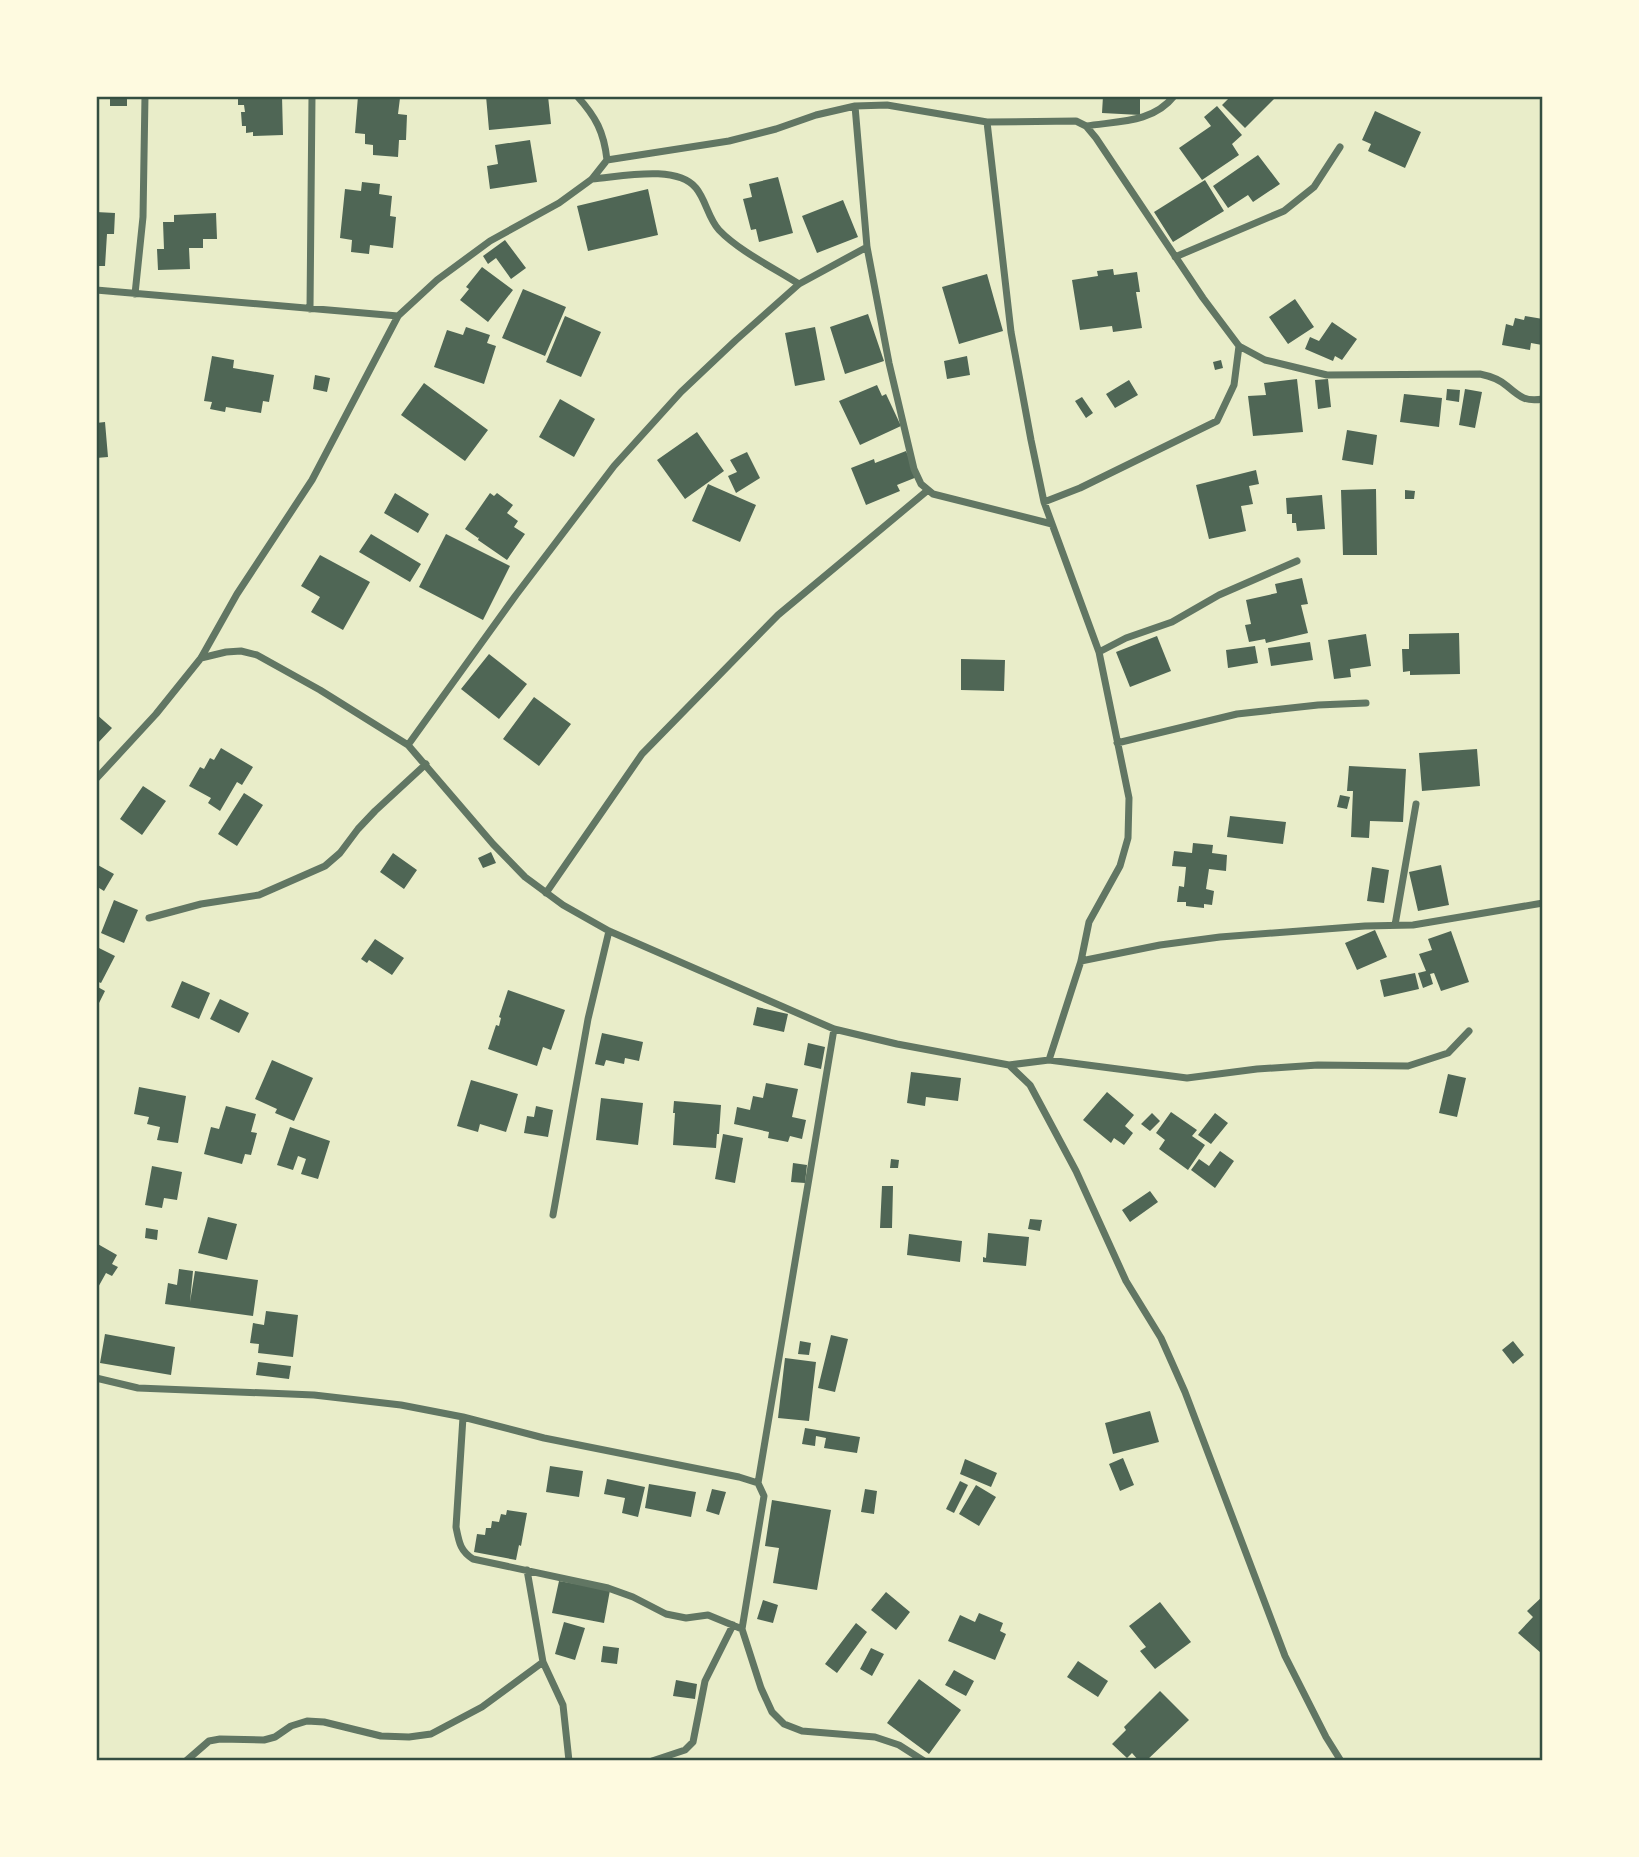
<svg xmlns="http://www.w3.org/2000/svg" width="1639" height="1857" font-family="Quicksand,sans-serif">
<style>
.building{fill:#4f6655}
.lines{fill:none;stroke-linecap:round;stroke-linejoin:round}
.minor{stroke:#617663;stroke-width:7}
.neatline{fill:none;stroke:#344e41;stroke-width:2.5}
</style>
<rect width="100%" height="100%" fill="#e9edc9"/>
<path class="building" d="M110,96H127V106H110Z
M238,96H282L283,135L253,136V132L246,133V126H242L241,112H245L244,105H238Z
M358,96L400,98L398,114L407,115L406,140H399L398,157L373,155V145L365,144V134L355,133Z
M486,96H548L551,124L489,130Z
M1103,96H1140V115L1102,113Z
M1231,96H1272L1274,99L1245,128L1222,105Z
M1217,106L1242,135L1232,144L1239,155L1202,180L1179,148L1211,126L1204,117Z
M1375,111L1421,132L1405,168L1368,151L1371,144L1362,140Z
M530,140L537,182L490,189L487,166L498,164L495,145Z
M1258,155L1280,184L1253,202L1248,195L1228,208L1213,186Z
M778,177L793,233L759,242L756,229L751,230L743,199L752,197L749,184Z
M1205,180L1224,211L1173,242L1154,212Z
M362,182L380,184L379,194L392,196L390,216L396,217L393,248L370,245L369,254L351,252L352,240L340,238L345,189L361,191Z
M648,189L658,235L588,251L577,206Z
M843,200L858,237L817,253L802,216Z
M96,212L115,213L114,234H107L105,266H96Z
M216,213L217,239H203V248H189L190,269L158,270L157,249H164L163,222H174V215Z
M505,240L526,268L511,279L496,258L488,264L483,256Z
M482,267L513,290L488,322L460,300L469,289L466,287Z
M1113,269L1114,275L1137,272L1140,292H1136L1142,328L1113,332L1112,326L1080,330L1072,280L1098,276L1097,271Z
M987,274L1003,331L959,344L942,287Z
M523,289L566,307L545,356L502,338Z
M1295,299L1314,327L1288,344L1269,317Z
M868,314L884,361L845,374L830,327Z
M565,316L601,332L581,377L546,362Z
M1525,316L1543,319L1542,345L1531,343L1530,350L1502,345L1506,324L1513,326L1515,318L1524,320Z
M1332,322L1357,339L1342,360L1335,356L1333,361L1305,349L1310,337L1319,341Z
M466,327L490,335L487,343L496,346L484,384L434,367L447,330L463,335Z
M815,327L825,380L795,386L785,333Z
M212,356L234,360L233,368L274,375L269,402L263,401L261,413L226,407L225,412L210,409L212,402L204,401Z
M967,356L970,375L947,379L944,361Z
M1221,360L1223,368L1215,370L1213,362Z
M315,375L330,378L327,392L313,389Z
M1297,379L1303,432L1253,436L1248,396L1266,395L1264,383Z
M1328,379L1331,407L1318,409L1315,380Z
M1129,380L1138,395L1115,408L1106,394Z
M424,383L488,430L465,461L401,415Z
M877,385L882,396L886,394L901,426L860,445L839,401Z
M1447,389L1460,390L1459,402L1446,400Z
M1465,389L1482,392L1475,428L1459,425Z
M1404,394L1442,398L1439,427L1400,422Z
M1082,397L1093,413L1086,418L1075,401Z
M560,399L595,419L574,457L539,437Z
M105,422L108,457L96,458V423Z
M1347,430L1377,435L1373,465L1342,460Z
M697,432L724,471L685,499L657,460Z
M906,451L917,477L897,485L900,491L866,505L851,468L874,459L875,463Z
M747,452L760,478L736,493L728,476L737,472L730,460Z
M1256,470L1259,484L1249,486L1253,504L1241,506L1246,531L1209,539L1196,485Z
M708,484L756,505L740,542L692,521Z
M1376,489L1377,555H1343L1341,490Z
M1405,490L1415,491L1414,499H1405Z
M395,493L429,514L418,533L384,513Z
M490,493L494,496L497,493L513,505L507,513L518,521L514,527L525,534L507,560L478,540L479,537L478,538L465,529Z
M1322,495L1325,529L1297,531L1296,523H1292V514H1287L1286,498Z
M371,534L421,564L410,582L359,552Z
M446,534L510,566L483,620L419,587Z
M320,555L370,582L343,630L311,612L320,597L301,586Z
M1302,578L1308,604L1301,605L1308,633L1266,643L1265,639L1249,642L1245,625L1251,624L1246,600L1277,593L1275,584Z
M1459,633L1460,674L1410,675V671L1403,672L1402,649H1409V634Z
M1366,634L1371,666L1350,669L1351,677L1334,679L1328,640Z
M1157,636L1171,671L1130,687L1116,652Z
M1310,642L1313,660L1271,666L1268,648Z
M1255,646L1258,663L1228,668L1226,650Z
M489,654L527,684L499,719L461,689Z
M961,659L1005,660L1004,691L961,690Z
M534,697L571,724L539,766L503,739Z
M96,714L112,728L96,745Z
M221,748L253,767L242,785L237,782L220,811L208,803L211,798L189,786L200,767L204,769L210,758L214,760Z
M1477,749L1480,786L1422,791L1419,753Z
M1349,766L1406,769L1403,822L1370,821L1369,838L1351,837L1353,791H1347Z
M143,786L166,801L142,835L120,819Z
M244,793L263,805L237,846L218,834Z
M1340,795L1350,797L1347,809L1337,807Z
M1230,816L1286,822L1283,844L1227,837Z
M1193,843L1213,845L1212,853L1227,855L1226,871L1209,869L1206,889L1214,891L1212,905L1204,904V908L1186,906V902H1177L1179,886L1184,887L1186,867L1172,866L1174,851L1192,853Z
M491,852L496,863L483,868L478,858Z
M393,853L417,870L404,889L380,872Z
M96,864L114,874L104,891L96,886Z
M1441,865L1449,905L1418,911L1409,872Z
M1372,867L1389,870L1384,903L1367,901Z
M114,900L138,910L124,943L101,933Z
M1375,930L1387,957L1357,970L1345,943Z
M1451,931L1469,982L1441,991L1434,973L1430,974L1433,984L1423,988L1418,973L1426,971L1419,954L1432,950L1428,939Z
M375,939L404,958L392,975L369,960L367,963L361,959Z
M97,947L115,956L101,983L96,981Z
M1415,973L1419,989L1384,997L1380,980Z
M182,981L210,993L199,1019L171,1007Z
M96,986L105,991L99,1003L96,1001Z
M508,990L565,1010L551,1050L543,1047L537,1066L488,1049L496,1025L499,1026L501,1018L499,1017Z
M220,999L249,1013L239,1033L210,1019Z
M757,1007L788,1014L784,1032L753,1025Z
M602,1033L643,1042L639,1061L625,1058L624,1064L606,1060L604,1066L595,1064Z
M808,1043L825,1047L821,1069L804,1065Z
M272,1060L313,1078L294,1121L275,1113L277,1109L255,1099Z
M911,1072L961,1078L958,1101L926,1097L925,1106L907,1103Z
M1448,1074L1466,1078L1457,1117L1439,1113Z
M471,1080L518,1094L506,1132L480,1124L478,1132L457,1126Z
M766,1083L798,1089L792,1117L806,1120L802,1139L790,1136L788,1142L768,1138L769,1132L734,1124L737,1107L750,1110L753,1096L763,1098Z
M139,1087L186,1096L178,1143L157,1140L160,1127L147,1124L149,1117L134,1114Z
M1107,1092L1134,1115L1125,1126L1133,1133L1124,1145L1114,1138L1111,1143L1083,1120Z
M601,1098L643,1103L638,1145L596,1140Z
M674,1101L721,1105L719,1134H717L716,1148L673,1145L675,1113H673Z
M226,1106L256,1114L251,1132L257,1133L251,1155L245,1154L242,1164L204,1154L211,1127L219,1129Z
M536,1106L553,1110L548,1137L524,1133L527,1116L534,1117Z
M1171,1112L1197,1130L1192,1136L1205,1145L1188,1170L1159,1149L1165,1140L1156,1133Z
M1152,1113L1160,1121L1150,1131L1141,1124Z
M1215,1113L1228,1123L1211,1144L1198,1135Z
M290,1127L330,1141L318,1179L301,1174L306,1159L298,1156L293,1170L277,1165Z
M723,1134L743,1138L735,1183L715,1179Z
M1220,1151L1234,1161L1215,1188L1191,1170L1199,1159L1209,1166Z
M891,1159L899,1160L898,1168H890Z
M793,1163L807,1165L805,1183L791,1182Z
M152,1166L182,1172L177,1200L164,1198L162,1208L145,1205Z
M882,1186H893L892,1228H880Z
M1150,1191L1158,1202L1130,1222L1122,1210Z
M208,1217L237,1224L227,1260L198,1253Z
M1030,1219L1042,1220L1040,1231L1028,1229Z
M146,1228L158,1230L157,1240L145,1238Z
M988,1233L1029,1237L1026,1266L983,1262V1257L986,1258Z
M909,1234L962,1241L960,1262L907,1255Z
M96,1243L117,1255L112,1264L118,1267L112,1276L106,1273L96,1291Z
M179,1269L193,1271L190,1302L195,1271L258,1280L253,1316L165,1304L168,1283L177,1285Z
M266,1311L298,1315L293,1357L258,1353L259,1344L250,1343L253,1323L264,1325Z
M105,1334L175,1347L171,1375L100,1363Z
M831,1335L848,1339L835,1392L818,1388Z
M800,1341L811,1343L809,1355L798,1354Z
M1513,1341L1524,1355L1513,1364L1502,1350Z
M785,1358L816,1362L809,1421L778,1418Z
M258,1362L291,1366L289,1379L256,1375Z
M1150,1411L1159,1442L1113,1454L1105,1423Z
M805,1428L860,1437L857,1453L824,1448L826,1438L816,1436L815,1446L802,1444Z
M1123,1458L1134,1485L1120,1491L1109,1464Z
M965,1459L997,1473L991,1487L960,1474Z
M550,1466L583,1471L579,1497L546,1492Z
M607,1479L645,1487L638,1517L622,1513L625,1498L604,1494Z
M960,1481L968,1485L954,1513L946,1509Z
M649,1484L696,1492L691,1517L645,1508Z
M976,1485L996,1497L979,1526L959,1514Z
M712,1489L726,1492L719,1515L706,1511Z
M865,1489L877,1491L874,1514L861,1512Z
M772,1500L831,1510L817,1590L773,1583L779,1548L765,1546Z
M507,1510L527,1513L521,1546L519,1545L516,1560L474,1552L477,1534L485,1535L486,1528H491L492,1521L499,1522L501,1514L506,1515Z
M559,1581L610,1590L604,1623L552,1613Z
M886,1592L910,1612L896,1630L871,1610Z
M1543,1596V1652L1541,1653L1518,1633L1533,1617L1527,1611Z
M763,1600L778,1605L773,1623L757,1619Z
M1160,1602L1191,1642L1155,1669L1140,1651L1146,1647L1129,1626Z
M979,1613L1003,1623L1000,1631L1006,1634L995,1660L948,1641L960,1615L975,1622Z
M564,1622L585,1628L575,1660L555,1654Z
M856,1623L867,1632L837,1673L825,1664Z
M603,1646L619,1648L617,1664L601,1662Z
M871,1648L884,1654L872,1676L860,1669Z
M1078,1661L1108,1681L1098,1697L1067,1677Z
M954,1670L974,1681L966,1696L945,1685Z
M919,1679L961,1710L929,1754L887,1723Z
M676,1680L697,1684L695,1699L673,1696Z
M1160,1691L1189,1720L1146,1761H1139L1132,1753L1127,1758L1112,1744L1126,1730L1124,1727Z"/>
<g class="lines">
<path class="minor" d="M855,106L867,247L889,363L914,469L921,484L933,494L1052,524
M987,122L1011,332L1031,440L1044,502L1099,652L1129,798L1128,838L1120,866L1089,922L1081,961L1049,1060
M1086,126C1118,121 1153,123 1174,96
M607,160L729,141L776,129L816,115L855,106L887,105L987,122L1076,121L1086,126L1096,138L1203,298L1239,346L1265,360L1327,375L1480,374C1490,376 1499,379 1507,386C1520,397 1525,402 1543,399
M592,179C620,177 676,164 696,188C706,200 708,218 719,230C739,251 774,268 799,284
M1175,257L1284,211L1314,187L1340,147
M96,290L398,316
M135,294L143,217L145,96
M310,309L312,96
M1044,502L1080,488L1217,421L1234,385L1239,346
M1099,652L1126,638L1172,622L1219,595L1297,561
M201,658L226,652L241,651L257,655L320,690L408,745L493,844L525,877L563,905L609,931L834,1029L897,1044L1009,1065L1030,1085L1076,1171L1126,1281L1161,1338L1185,1392L1285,1656L1326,1737L1341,1761
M1117,743L1237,714L1318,705L1366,703
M408,745L516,595L614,466L681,392L736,340L799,284L867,247
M96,779L156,714L201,658L237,594L312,480L398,316L437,280L490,241L559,203L592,179L607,160C604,132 596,117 577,96
M546,893L642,754L778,615L928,490
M149,918L201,904L259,895L325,866L340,853L358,829L375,811L426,764
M1395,925L1416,804
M1081,961L1160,945L1220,937L1365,926L1413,925L1543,903
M1009,1065L1049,1060L1187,1078L1257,1069L1318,1065L1408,1066L1448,1053L1469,1031
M553,1215L588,1019L609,931
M96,1378L138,1388L314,1395L401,1405L463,1417L544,1438L739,1477L758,1483L764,1496L742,1629L761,1688L772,1712L784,1724L802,1731L875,1737L899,1745L924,1761
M463,1417L456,1527C459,1542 460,1551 473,1559L608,1588L633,1597L666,1614L686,1618L708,1615L742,1629
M758,1483L834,1029
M527,1570L543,1662L563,1705L569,1761
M186,1761L209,1741L220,1739L264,1740L275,1737L291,1726L307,1721L324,1722L381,1736L409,1737L431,1734L482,1707L543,1662
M652,1761L685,1750L693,1742L705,1681L733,1625"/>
</g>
<rect width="1639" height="1857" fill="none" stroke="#fefae0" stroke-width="196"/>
<rect x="98" y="98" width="1443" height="1661" class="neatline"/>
</svg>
